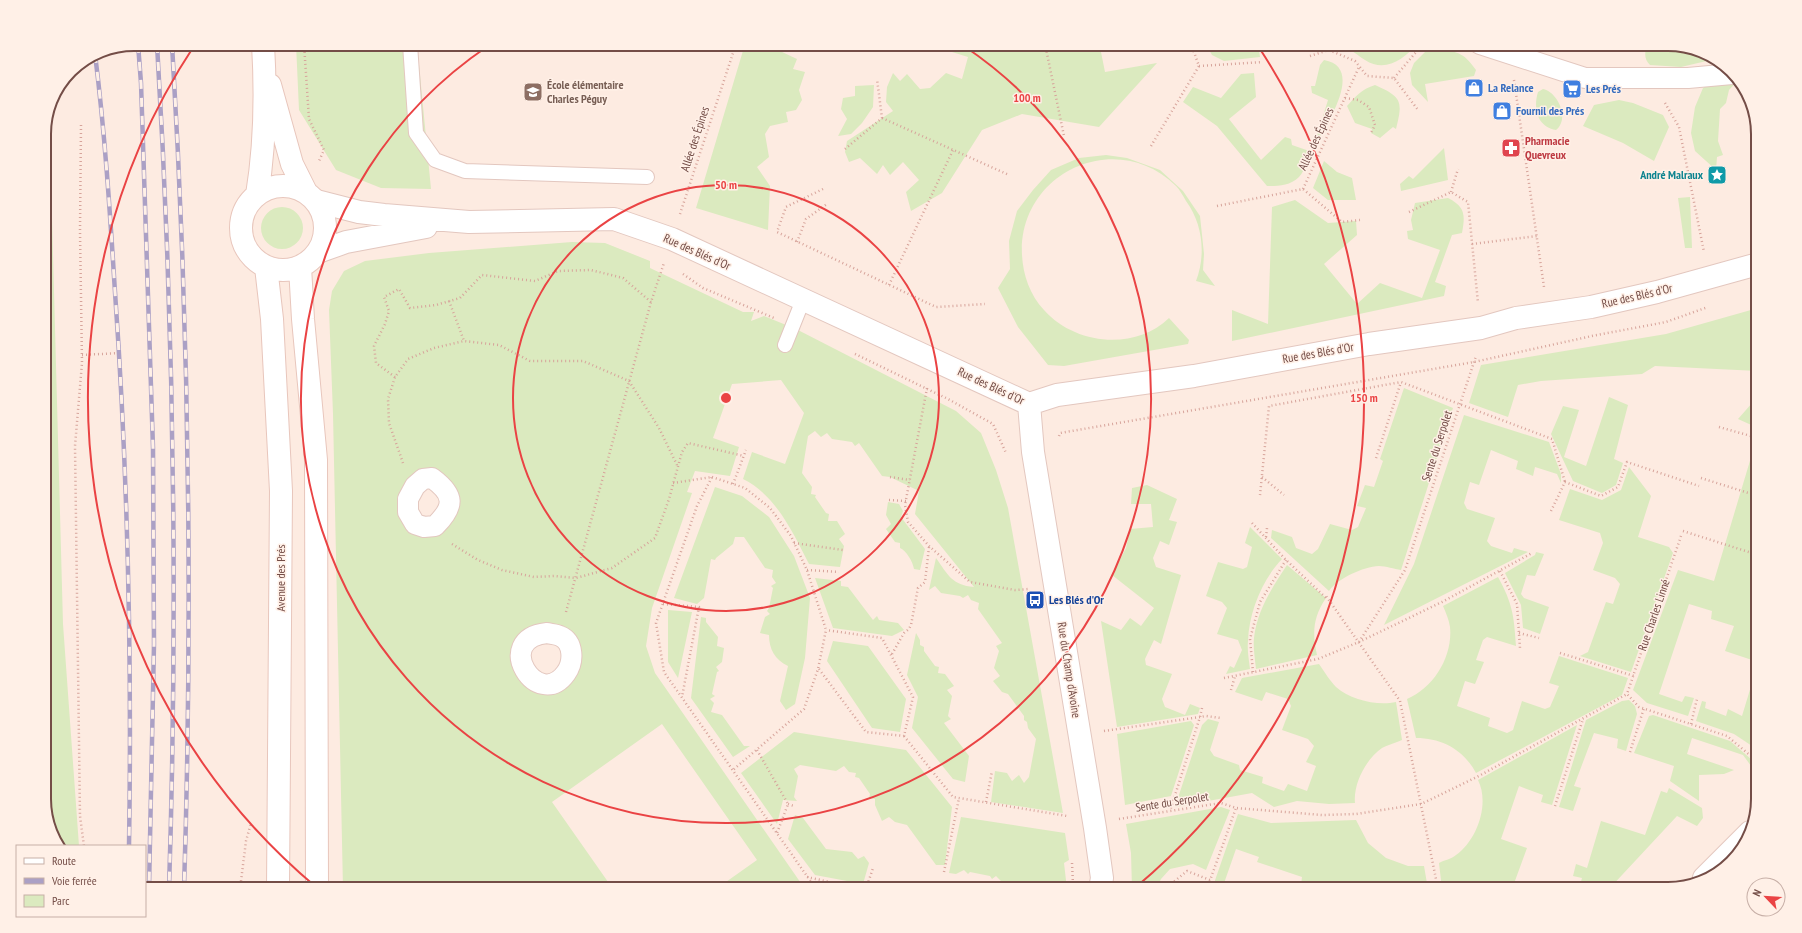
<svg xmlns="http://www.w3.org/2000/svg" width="1802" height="933" font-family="'PT Sans Narrow',sans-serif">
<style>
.green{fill:#dbeabf;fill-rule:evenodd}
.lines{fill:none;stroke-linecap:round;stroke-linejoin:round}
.service-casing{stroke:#e3c7bf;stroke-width:16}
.pedestrian-casing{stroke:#e3c7bf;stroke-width:22}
.minor-casing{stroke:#e3c7bf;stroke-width:24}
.secondary-casing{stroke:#e8c6bc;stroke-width:24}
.path{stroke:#d7a49b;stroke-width:2.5;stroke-dasharray:1 3;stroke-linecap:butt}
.service{stroke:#fff;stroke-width:14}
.pedestrian{stroke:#fff;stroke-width:20}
.minor{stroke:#fff;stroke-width:22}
.secondary{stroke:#fff;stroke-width:22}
.rail-casing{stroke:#aba0c5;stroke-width:4.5}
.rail{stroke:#fff0e7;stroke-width:3;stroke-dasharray:9;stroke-linecap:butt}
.ring{fill:none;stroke:#ea4344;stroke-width:2}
.labels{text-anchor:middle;stroke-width:3;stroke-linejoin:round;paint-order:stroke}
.education-label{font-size:12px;font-weight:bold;fill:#785e54;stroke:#fff0e7;text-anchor:start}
.shop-label{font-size:12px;font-weight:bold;fill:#366cbe;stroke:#fff0e7;text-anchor:start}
.street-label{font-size:12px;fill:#744d47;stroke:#fff0e7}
.health-label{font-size:12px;font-weight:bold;fill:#be3a42;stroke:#fff0e7;text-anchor:start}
.culture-label{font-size:12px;font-weight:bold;fill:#0d838f;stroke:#fff0e7;text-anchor:end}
.transit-label{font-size:12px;font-weight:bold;fill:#164399;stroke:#fff0e7;text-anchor:start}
.rim{fill:none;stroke:#744d47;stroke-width:2}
.centre{fill:#ea4344;stroke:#fff0e7;stroke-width:2}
.ring-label{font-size:12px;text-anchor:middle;font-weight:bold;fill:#ea4344;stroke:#fff0e7;stroke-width:3;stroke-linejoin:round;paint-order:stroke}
</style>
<rect width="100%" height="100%" fill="#fdebe1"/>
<path class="green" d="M296,44H417L431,189L381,188L336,170L299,110Z
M745,44H783L780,51L797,59L793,69L805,72L799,90L802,100L796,110L786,112L788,122L770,126L765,134L769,157L757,167L770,186L768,230L696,208Z
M954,44H1105L1106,49L1101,52L1105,72L1157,63L1099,127L1022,114L982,130L942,193L911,211L906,192L919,180L903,162L890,175L883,165L877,174L860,158L849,162L845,152L847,141L893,111L886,102L887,87L893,73L900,81L907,74L920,89L930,88L946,73L962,79L968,57L952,52Z
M1206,44H1258L1260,57L1224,61L1212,55Z
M1335,44H1417C1403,60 1385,73 1365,60C1354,53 1348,46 1335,44Z
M1648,44C1668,44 1699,46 1715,59L1681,67L1650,65C1644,59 1644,52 1648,44Z
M1440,49C1459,52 1465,54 1476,70L1474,76L1425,84L1428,102L1412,85L1410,73L1414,63L1426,51Z
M1324,60C1365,67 1327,124 1316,144C1311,153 1305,171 1299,177C1290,186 1278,186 1267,186L1217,126L1183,102L1193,87L1221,98L1241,74L1254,73L1256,97L1229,119L1261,160L1285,137L1291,139L1292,145L1312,152L1328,100L1312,93L1311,86H1315L1320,65Z
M1718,78L1738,80L1729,90L1726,103L1720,109L1718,141L1723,155L1717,157L1716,170L1695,151L1691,133L1695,107L1703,88Z
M874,85L873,107L862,123L851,134L838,136L847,119L841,109L843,98L855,96V86Z
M1375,85C1402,97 1403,101 1396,129L1393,127L1380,138L1371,133L1372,129L1355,123L1347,106C1356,96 1362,89 1375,85Z
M1543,89C1558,92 1570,119 1556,130C1537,127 1533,108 1538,92Z
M1619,100L1633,103L1663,115L1669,127L1654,161L1623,143L1583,126L1594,105Z
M49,106L63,624L79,846H58L44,805V128Z
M1444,148L1448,180L1401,191L1400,184L1409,176L1413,179Z
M1106,155L1127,158L1160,170L1183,191L1200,216L1204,254L1203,270L1215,286L1196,281C1206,255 1203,224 1186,201C1183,196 1180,190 1176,186C1116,127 1018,173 1022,255C1023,275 1030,295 1044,310C1075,345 1135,351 1169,318L1189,340L1188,344L1064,366L1048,365L1018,327L998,288L1010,269L1009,241L1017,211L1033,190L1051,170L1079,158Z
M1324,161L1337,172L1352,178L1356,200H1328L1313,188Z
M1690,197L1692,248H1685L1678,198Z
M1448,198C1466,207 1465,216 1462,233L1452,235L1435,282L1446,286L1444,296L1232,341V310L1268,324L1272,207L1295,200L1328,223L1356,221L1357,235L1324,264L1357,304L1380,283L1422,298L1440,250L1408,239L1407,231L1413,230L1411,220L1415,203Z
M261 228a21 21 0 1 1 42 0a21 21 0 1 1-42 0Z
M572,242L605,243L650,261V268L743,312H754L751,321L764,316L796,329L956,411L981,433L996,470L1008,508L1063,813L991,802L995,771L1007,773L1012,781L1019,775L1024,783L1029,777L1036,739L1028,728L1027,722L1024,720V716L1008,694L1002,692L993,681L1000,676L994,668L999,651L996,646L1002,643L978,609L979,603L971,600L968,595L963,598L960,596L941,593L935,586L929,590L936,558C948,575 952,585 974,587L915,514L919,491L890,477L882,476L859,443L855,446L852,442L832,439L827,433L821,437L815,431L808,436L802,473L812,487L811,494L816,495L815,497L826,513L829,514L828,521H837L845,534L839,539L844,546L840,567L809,564C793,533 776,495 743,479L752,452L785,464L804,413L781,380L732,384L713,438L739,447L730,476L695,471L687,492L692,493L652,608L646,646L655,673L805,889H716L757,860L662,724L552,802L613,889H343L333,414L329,310L332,291L344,271L365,261L429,253ZM415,486H443L435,526L408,512ZM536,634L572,653L543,685L521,654Z
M1758,308V371L1655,366L1642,374L1541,381L1518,385L1508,417L1469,403L1481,365L1666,334Z
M1404,388L1453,408L1401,570C1394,569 1386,566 1379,566C1363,567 1338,578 1329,591L1271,538L1272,530L1292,537L1296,548L1312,554L1318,549L1330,524L1352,530L1358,527L1366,508L1357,506L1365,485L1374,487L1383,461L1380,459Z
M1609,397L1628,405L1614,459L1623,463L1616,485L1602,493L1573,481L1551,434L1563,406L1579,410L1564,457L1586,466Z
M1753,402H1758V428L1738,419Z
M1464,415L1549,442L1561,474V483L1557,474L1535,467L1533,476L1516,469L1518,461L1491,450L1479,485L1470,482L1464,503L1467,509L1495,518L1487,541L1491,546L1512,553L1514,548L1528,552L1384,625L1414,564Z
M1758,434V662L1725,651L1734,626L1711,619L1712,611L1689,604L1659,694L1682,702L1685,696L1694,698L1688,716L1647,703L1633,690L1678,570L1714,581Z
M1629,467L1651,496L1638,537L1669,547L1673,553L1631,672L1580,656L1588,652L1606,602L1613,604L1620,584L1615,578L1593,570L1603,543L1600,533L1559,520L1570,489L1602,500L1621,490Z
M1147,485L1177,499L1169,520L1177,522L1169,545L1160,541L1153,558L1156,567L1181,575L1161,644L1154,640L1145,659L1146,665L1172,674L1162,699L1165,707L1185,715L1190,704L1200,708L1198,714L1117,727L1101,621L1121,630L1130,618L1141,626L1154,608L1112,575L1126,548L1130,529L1153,527L1151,504H1131L1132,488Z
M715,487L742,496L769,517L794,556L810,598L805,658L795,704L786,710L780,701L788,666C775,660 769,649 769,635L760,633L765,617L770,614L767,611L769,608L773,588L771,586L776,583L772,577L773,570L765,568L744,537H735L733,544L716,558L715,560L711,559L704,598L697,604L674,598Z
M888,502L899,504L903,511L901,517L925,549L920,570L914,569C913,562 906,550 900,548V543L895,542L886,529L891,524L886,515Z
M1250,527L1282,559C1262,580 1249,612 1248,641C1247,650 1249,660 1250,669L1226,674L1230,666L1234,668L1242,650L1238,640L1217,634L1227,608L1222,602L1206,596L1218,562L1243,569L1247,567L1252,547L1245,543Z
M1536,552L1544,554L1535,576L1527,575L1521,594L1524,598L1549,607L1540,634L1523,628L1521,605L1505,573L1535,555Z
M1287,565L1326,598C1313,617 1312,633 1317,655L1256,669C1255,659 1253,647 1254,638C1257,610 1272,588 1287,565Z
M1498,577C1513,604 1514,617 1516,646L1487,637L1483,640L1476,660L1484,662L1475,684L1465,681L1457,706L1490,718L1488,726L1507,733L1513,730L1522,701L1545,709L1550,707L1559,686L1549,683L1559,656L1628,678L1622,695L1476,773C1464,750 1442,738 1416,738L1407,699C1434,688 1453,656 1450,627C1449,620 1446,613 1443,606Z
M815,578L841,581V586L848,587L873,620L877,616L879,620L898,623L904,630L892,636L833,628Z
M668,610L692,612L678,678L668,662Z
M701,617L706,618V622L718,637L717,646L724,648L722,662L716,667L719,671L717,672L712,694L715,696L710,699L714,703L711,712L722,715L744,746H750L733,757L691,698Z
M916,633L920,640V645L924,647V651L935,666L939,667L938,673L945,674L954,686L947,690L952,696L948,716L951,719L944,723L969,756L965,782L953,779L912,728L918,697L907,675Z
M833,641L868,646L906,699L900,732L872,728L827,661Z
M1319,664C1324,671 1330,681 1336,687C1351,700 1377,706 1396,702L1402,740C1396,743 1387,745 1382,748C1366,759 1353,784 1355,803L1329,804L1297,801L1274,807L1252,793L1175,807L1202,725L1208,719L1219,722L1210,750L1214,756L1239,765L1240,770L1263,777L1262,783L1284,791L1288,784L1307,791L1316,766L1306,762L1314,746L1308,739L1282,730L1291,706L1288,699L1266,692L1262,701L1235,692L1242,678Z
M1752,683L1758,685V750L1734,734L1696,721L1702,701L1706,702L1705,708L1726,716L1728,709L1742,716Z
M1629,700L1635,706L1637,714L1626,751L1617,748L1618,739L1594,733L1574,786L1581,788L1573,811L1559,807L1586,720L1622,701Z
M1653,715L1730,741L1758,765L1754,770L1743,755L1692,738L1687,754L1734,770L1724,774L1699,775V801L1670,781L1674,766L1634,753L1649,716Z
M1191,721L1194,725L1171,796L1125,805L1117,734Z
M1577,725L1552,805L1541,802L1543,795L1519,786L1501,839L1527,848L1512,889H1442L1439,863C1444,860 1452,859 1456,855C1477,840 1490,804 1478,780Z
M794,732L906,750L952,807L945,865H936L907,825L895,822L889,817L882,821L875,805V799L869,798L870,794L859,778L855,777L856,773L849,772L844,766L836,771L800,765L794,769L798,776L794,797L797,801L783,800L777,824L741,773Z
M1669,788L1702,808L1703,818L1697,826L1677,816L1609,889H1579L1582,878L1573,876L1576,864L1587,868L1601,821L1645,835L1661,791L1667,793Z
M1221,807L1230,810L1206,870L1193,864L1170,869L1161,879L1156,889H1132L1131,853L1126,824Z
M1238,814L1271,823L1356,820L1368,843L1386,858L1408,866H1424L1428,889H1336L1325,885L1323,889L1301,885L1302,877L1257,862L1259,857L1236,849L1222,889H1212Z
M795,815L803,818L826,849L852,852L858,859L864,856L869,863L863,884L815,875L788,839Z
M961,817L1065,833L1069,860L1064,863L1067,889H1008L1009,882L1001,881L996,876L992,879L990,876L970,872L968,874L964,870L956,874L949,873Z"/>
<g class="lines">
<defs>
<path id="service" d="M410,44L416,133L435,160L465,171L647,177
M785,345L803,300"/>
<path id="pedestrian" d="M1480,44L1585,78H1688L1732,74
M432,478C455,495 455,506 435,526L424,527L415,524L408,512V499L415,486L423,479Z
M547,633C551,634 556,634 560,636C574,642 574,662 566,673C538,712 491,639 547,633Z"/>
<path id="minor" d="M316,201L359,212L384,215L469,222L614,219L672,239L1029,404L1057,395L1194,376L1369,344L1481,328L1516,318L1591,307L1657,292L1758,264
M318,252L346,242L426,227
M1029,404L1033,452L1095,828L1102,878L1100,889
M1704,878L1750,832"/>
<path id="secondary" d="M270,85L292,164L306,192
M241 228a42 42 0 1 1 84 0a42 42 0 1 1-84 0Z
M257,195C265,146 266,94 263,44
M266,267L272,319L281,491L278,889
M300,267L303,319L316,460L317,889"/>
</defs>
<use href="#service" class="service-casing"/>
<use href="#pedestrian" class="pedestrian-casing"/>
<use href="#minor" class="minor-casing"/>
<use href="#secondary" class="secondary-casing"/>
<path class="path" d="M304,44L309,119L324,150L319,161
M1045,44L1064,136
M1310,56L1329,50L1355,61L1367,76L1394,78L1418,110
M1199,66L1262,62
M1394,78L1423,44
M1514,80L1544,287
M1345,98L1358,100L1369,107L1375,125L1371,133
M1665,103L1679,127L1704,252
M882,118L1009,175
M81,125L80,231L82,363L75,446L80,816L84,846
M1151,146L1199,66L1191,44
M845,149L882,118L877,79
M823,189L786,207L777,232L936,307L985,304
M1303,189L1359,67
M1451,192L1458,169
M1217,206L1303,189L1342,222L1360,220
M1409,212L1451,192L1468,202L1478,303
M680,214L736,44
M797,242L806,219L827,204
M1472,244L1537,236
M683,274L703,288L774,318
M889,285L953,150
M449,301L464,341
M855,354L948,399L993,424L1006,453
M82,355L120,353
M395,377L376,363L374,346L385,324L389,311L384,297L399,289L410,308L436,305L460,298L482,275L535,281L558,271L591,270L623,278L651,302
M927,388L905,505L908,522L929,546L970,582L1015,590L1029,589
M1719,427L1758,438
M1059,436L1060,433L1474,362L1592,336L1666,322L1708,307
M1376,458L1401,382
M403,463L389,423L388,399L395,377L408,359L434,348L464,341L499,345L530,361H583L629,381L659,428L678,467
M712,477L745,488L770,508L791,536L807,570L826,630L818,669L804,709L733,770
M890,477L910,480
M1262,477L1284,495
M1701,478L1758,496
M673,483L712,477L697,506L656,623L664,672L816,889
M733,484L746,450
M1260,495L1269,406L1401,382L1552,439L1565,482
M889,500L906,501
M1551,511L1565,482L1601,496L1618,487L1627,462L1699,486
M1252,523L1286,560L1326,598V596L1400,701L1438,889
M1683,531L1758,555
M1681,536L1627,694L1639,707L1727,736L1758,762
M1266,537L1267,528
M794,543L843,550
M452,544L478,560L502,570L534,577L554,576L576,578L612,568L655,538L669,499L682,452L688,443L744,456
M807,570L839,572
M1500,571L1517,604L1520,648
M663,604L699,607L682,697
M566,612L651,302L664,263
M1519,633L1539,638
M1359,642L1405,570L1476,356
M1560,653L1634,676
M892,654L904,633L909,629L911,625L918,588L925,582L929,547
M819,669L866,732L904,736L913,697L882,638L826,630
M1253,672L1250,639L1260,602L1286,560
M1224,678L1318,659L1359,642L1442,602L1532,553
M1231,690L1235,676
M1202,708L1200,717L1206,716L1221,718
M1691,724L1697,699
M1104,731L1200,717L1170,811
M904,736L953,797L1067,816
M757,750L788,804L777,833
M1630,752L1644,708
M986,802L992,771
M788,804L794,806
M1555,806L1583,719
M1119,819L1221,803L1236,808L1322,815L1356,814L1421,804L1477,777L1627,694
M1072,863L1073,884
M944,872L959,798
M807,877L862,889
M240,889L246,841L251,823
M866,889L873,868
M867,889L881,883
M1165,889L1187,871L1210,880
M1207,889L1236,808"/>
<use href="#service" class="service"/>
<use href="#pedestrian" class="pedestrian"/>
<use href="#minor" class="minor"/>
<use href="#secondary" class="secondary"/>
<defs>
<path id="rail" d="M138,44L141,83L153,448L154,644L149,889
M157,44C174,325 178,607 169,889
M172,44C189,326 193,607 184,889
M95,54C105,133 110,213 115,292C128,477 132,661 129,846"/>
</defs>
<use href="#rail" class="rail-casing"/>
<use href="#rail" class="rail"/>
</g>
<g class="ring">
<circle cx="726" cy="398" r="213"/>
<path d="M964 46A425 425 0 1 1 488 46"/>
<path d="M316 887A638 638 0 0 1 194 46M1258 46A638 638 0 0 1 1136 887"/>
</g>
<defs>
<symbol id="shop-square" viewBox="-11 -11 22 22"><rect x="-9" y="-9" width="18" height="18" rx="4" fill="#3f7fe0" stroke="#fff0e7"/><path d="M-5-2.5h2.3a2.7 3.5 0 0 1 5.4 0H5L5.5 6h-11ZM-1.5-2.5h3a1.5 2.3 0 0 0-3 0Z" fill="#fff"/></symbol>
<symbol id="supermarket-square" viewBox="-11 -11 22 22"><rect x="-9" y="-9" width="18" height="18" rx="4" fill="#3f7fe0" stroke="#fff0e7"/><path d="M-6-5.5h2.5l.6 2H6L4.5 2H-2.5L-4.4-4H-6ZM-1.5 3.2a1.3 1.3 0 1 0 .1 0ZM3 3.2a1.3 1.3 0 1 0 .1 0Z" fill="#fff"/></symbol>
<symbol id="school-square" viewBox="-11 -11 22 22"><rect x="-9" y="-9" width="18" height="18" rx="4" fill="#8d6e63" stroke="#fff0e7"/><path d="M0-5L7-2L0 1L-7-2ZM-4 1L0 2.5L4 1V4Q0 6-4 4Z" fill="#fff"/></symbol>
<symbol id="pharmacy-square" viewBox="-11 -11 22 22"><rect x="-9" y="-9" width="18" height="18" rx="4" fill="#e0444e" stroke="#fff0e7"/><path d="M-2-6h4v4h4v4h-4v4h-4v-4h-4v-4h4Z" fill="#fff"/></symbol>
<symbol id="sight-square" viewBox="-11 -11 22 22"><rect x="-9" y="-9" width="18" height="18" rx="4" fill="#0f9aa8" stroke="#fff0e7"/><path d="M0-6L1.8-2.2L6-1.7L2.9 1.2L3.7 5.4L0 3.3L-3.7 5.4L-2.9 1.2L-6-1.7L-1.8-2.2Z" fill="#fff"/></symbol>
<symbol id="bus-square" viewBox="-11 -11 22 22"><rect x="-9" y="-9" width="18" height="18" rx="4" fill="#1a4fb4" stroke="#fff0e7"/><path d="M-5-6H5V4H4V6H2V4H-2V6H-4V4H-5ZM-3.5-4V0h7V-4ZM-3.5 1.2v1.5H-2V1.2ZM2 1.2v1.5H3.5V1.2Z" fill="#fff"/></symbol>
</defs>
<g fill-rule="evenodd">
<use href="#shop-square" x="1463" y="77" width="22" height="22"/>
<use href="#supermarket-square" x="1561" y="78" width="22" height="22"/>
<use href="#school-square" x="522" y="81" width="22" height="22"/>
<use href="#shop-square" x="1491" y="100" width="22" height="22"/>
<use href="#pharmacy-square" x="1500" y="137" width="22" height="22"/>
<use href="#sight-square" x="1706" y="164" width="22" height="22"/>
<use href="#bus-square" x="1024" y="589" width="22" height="22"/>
</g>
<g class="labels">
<g class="education-label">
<text x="547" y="89">École élémentaire<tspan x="547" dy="14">Charles Péguy</tspan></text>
</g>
<g class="shop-label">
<text x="1488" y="92">La Relance</text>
<text x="1586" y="93">Les Prés</text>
<text x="1516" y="115">Fournil des Prés</text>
</g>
<g class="street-label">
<text transform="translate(695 139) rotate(-72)" y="4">Allée des Épines</text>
<text transform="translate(1316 139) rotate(-65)" y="4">Allée des Épines</text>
<text transform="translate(697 252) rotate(24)" y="4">Rue des Blés d'Or</text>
<text transform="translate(1637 296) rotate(-13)" y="4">Rue des Blés d'Or</text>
<text transform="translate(1318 353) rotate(-10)" y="4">Rue des Blés d'Or</text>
<text transform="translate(991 386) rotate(25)" y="4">Rue des Blés d'Or</text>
<text transform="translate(1437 446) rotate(-72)" y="4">Sente du Serpolet</text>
<text transform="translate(281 578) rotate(-90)" y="4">Avenue des Prés</text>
<text transform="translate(1654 615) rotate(-71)" y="4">Rue Charles Linné</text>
<text transform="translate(1069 670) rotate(81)" y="4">Rue du Champ d'Avoine</text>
<text transform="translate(1172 802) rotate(-9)" y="4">Sente du Serpolet</text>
</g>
<g class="health-label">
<text x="1525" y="145">Pharmacie<tspan x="1525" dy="14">Quevreux</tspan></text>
</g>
<g class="culture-label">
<text x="1703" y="179">André Malraux</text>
</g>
<g class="transit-label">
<text x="1049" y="604">Les Blés d'Or</text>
</g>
</g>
<path d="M0 0H1802V933H0ZM134 51H1668A83 83 0 0 1 1751 134V799A83 83 0 0 1 1668 882H134A83 83 0 0 1 51 799V134A83 83 0 0 1 134 51Z" fill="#fff0e7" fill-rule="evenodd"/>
<path class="rim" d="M134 51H1668A83 83 0 0 1 1751 134V799A83 83 0 0 1 1668 882H134A83 83 0 0 1 51 799V134A83 83 0 0 1 134 51Z"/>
<circle cx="726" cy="398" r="6" class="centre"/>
<g class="ring-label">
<text x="1027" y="102">100 m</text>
<text x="726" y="189">50 m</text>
<text x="1364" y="402">150 m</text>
</g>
<rect x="16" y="845" width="130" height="72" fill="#fff0e7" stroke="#c7afa7"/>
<rect x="24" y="858" width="20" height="6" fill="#ffffff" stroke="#c7afa7"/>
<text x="52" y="865" font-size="12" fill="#744d47">Route</text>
<rect x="24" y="878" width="20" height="6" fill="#aba0c5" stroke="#c7afa7"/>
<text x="52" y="885" font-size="12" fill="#744d47">Voie ferrée</text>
<rect x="24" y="895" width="20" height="12" fill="#dbeabf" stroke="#c7afa7"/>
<text x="52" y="905" font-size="12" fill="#744d47">Parc</text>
<g transform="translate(1766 897) rotate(295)"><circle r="19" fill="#fff0e7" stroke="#c7afa7"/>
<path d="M0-3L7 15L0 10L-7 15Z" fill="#ea4344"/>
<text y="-6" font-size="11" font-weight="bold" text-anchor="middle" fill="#744d47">N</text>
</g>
</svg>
